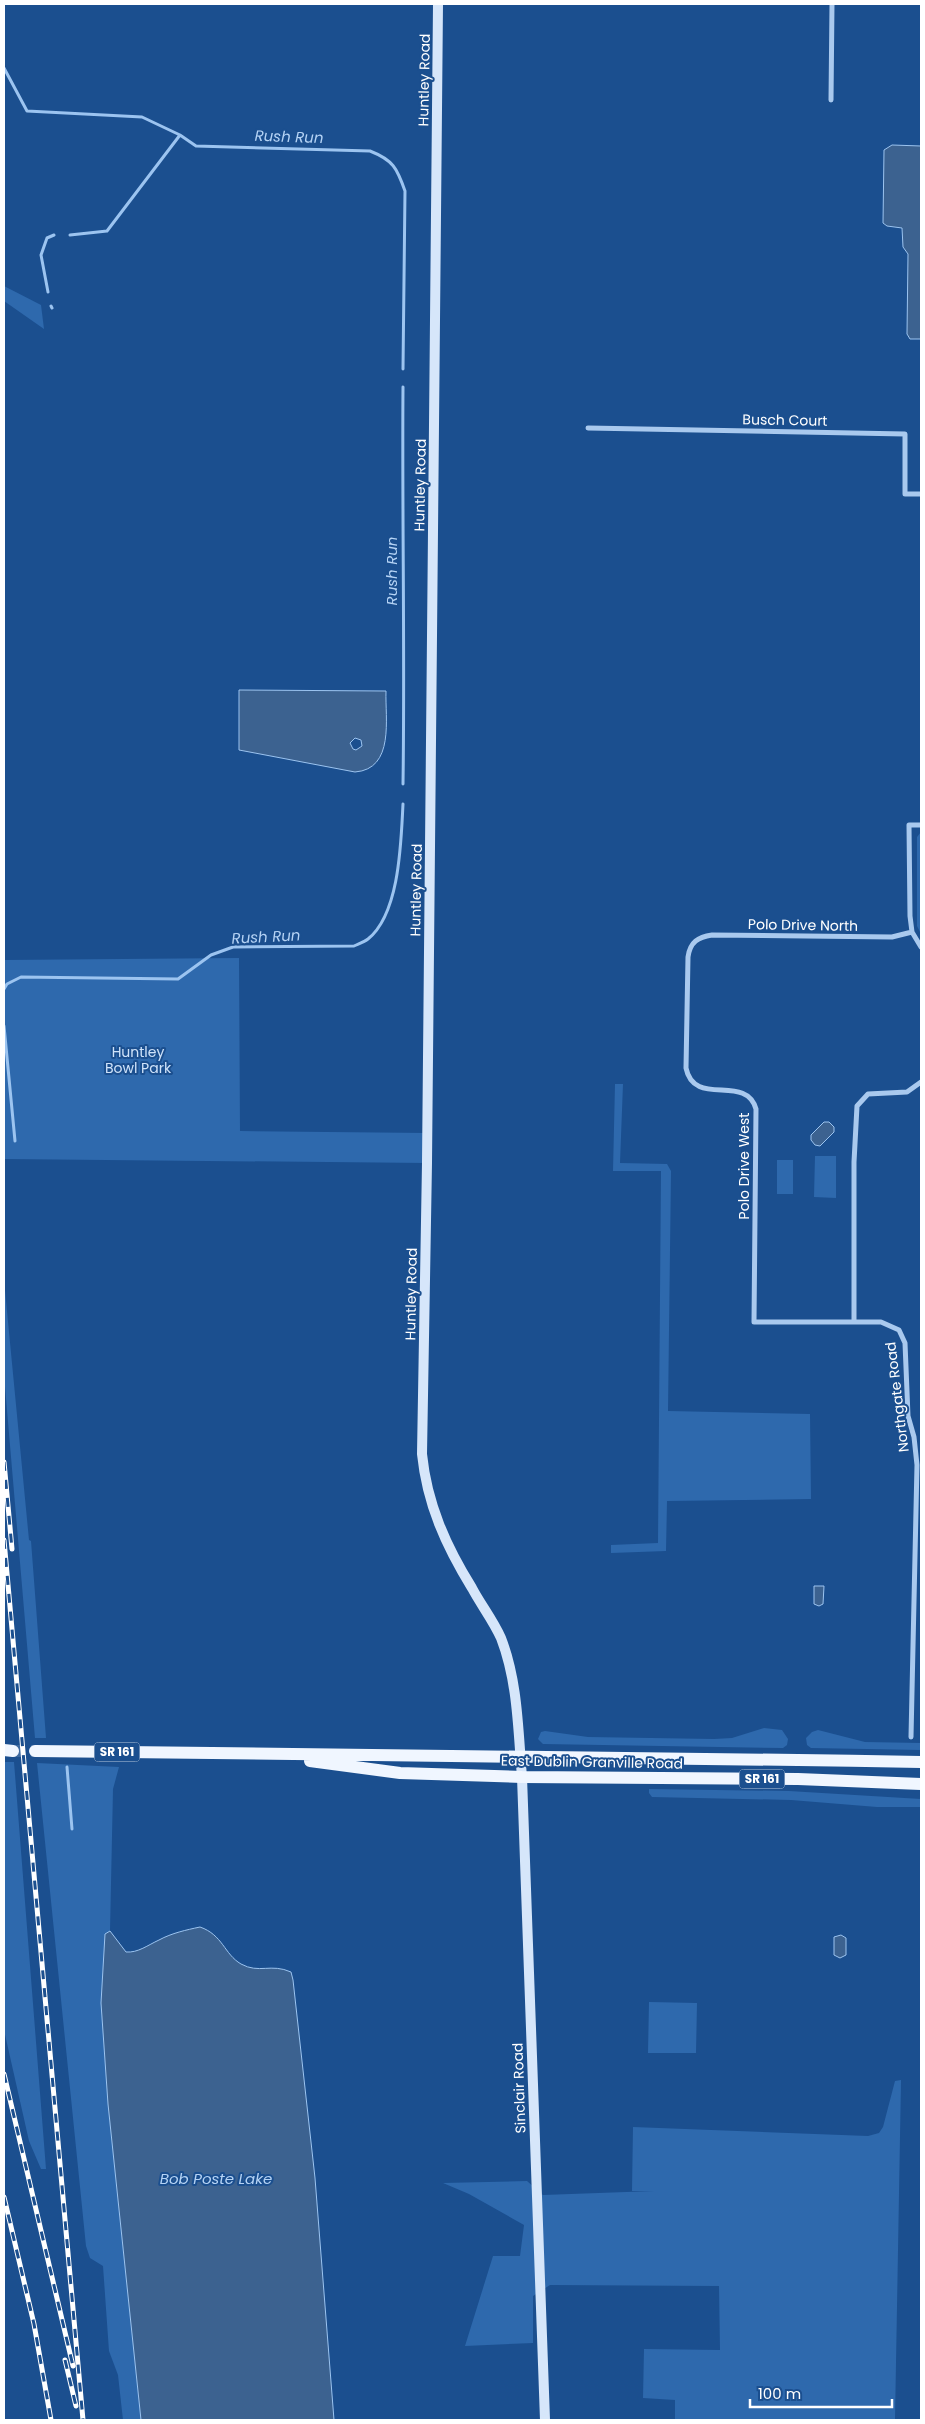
<svg xmlns="http://www.w3.org/2000/svg" width="925" height="2424" font-family="Poppins,sans-serif">
<style>
.green{fill:#2e69ad}
.water{fill:#3c6290;stroke:#9cc4f0;fill-rule:evenodd}
.lines{fill:none;stroke-linecap:round;stroke-linejoin:round}
.stream{stroke:#9cc4f0;stroke-width:3}
.primary-tunnel{stroke:#3d69a0;stroke-width:12;stroke-dasharray:12 6;stroke-linecap:butt}
.street{stroke:#a9c9ee;stroke-width:5}
.secondary{stroke:#d6e6fa;stroke-width:10}
.primary{stroke:#f0f6ff;stroke-width:12}
.rail-casing{stroke:#fff;stroke-width:5}
.rail{stroke:#1b4f8f;stroke-width:3;stroke-dasharray:9;stroke-linecap:butt}
.labels{text-anchor:middle;stroke-width:4;stroke-linejoin:round;paint-order:stroke}
.shield{fill:#1b4f8f;stroke:#bbcadd;stroke-width:1}
.shield-label{font-size:12px;font-weight:bold;fill:#fff}
.street-label{font-size:14px;fill:#fff;stroke:#1b4f8f}
.park-label{font-size:14px;fill:#cfe3fa;stroke:#1b4f8f}
.water-label{font-size:15px;font-style:italic;fill:#b5d3f5;stroke:#1b4f8f}
</style>
<rect width="100%" height="100%" fill="#1b4f8f"/>
<path class="green" d="M4,286L41,305L44,329L4,301Z
M921,832V934L917,926V837Z
M239,958L240,1131L427,1133V1163L4,1159V960Z
M615,1084H623L620,1163L667,1164L671,1171L668,1411L810,1414L811,1499L667,1501L666,1551L611,1553V1545L658,1543L661,1171H613Z
M815,1156H836V1198L814,1197Z
M777,1160H793V1194H777Z
M4,1280L29,1540L31,1541L46,1738H35L4,1375Z
M764,1728L782,1730L788,1739L787,1745L783,1748L543,1744L538,1739L541,1732L545,1731L588,1737L714,1739L732,1738Z
M818,1730L865,1742L921,1743V1750L811,1748L807,1745L806,1738L812,1732Z
M4,1762H14L46,2169H41L29,2141L4,2030Z
M37,1763L119,1767L113,1789L110,1931L105,1935L101,2003L108,2104L141,2420H123L118,2375L109,2351L103,2266L90,2258L86,2246Z
M649,1789L789,1791L921,1799V1807H877L791,1800L652,1797L649,1793Z
M649,2002L697,2003L696,2053H648Z
M901,2080L895,2420H675V2400L643,2398L644,2349L720,2350L719,2286L550,2285L533,2296V2343L465,2346L493,2256H520L524,2225L469,2194L443,2183L527,2181L543,2195L654,2191H632L633,2127L868,2136L879,2133L883,2127L895,2081Z"/>
<path class="water" d="M892,145L921,146V339H910L907,334L908,254L903,247L902,228L887,226L883,223L884,150Z
M239,690L386,691C385,718 395,769 355,772L239,750ZM355,738L361,740L362,746L356,750L353,749L350,743Z
M824,1122H829L834,1127V1132L820,1146L815,1145L811,1140V1135Z
M814,1586H824L823,1604L819,1606L814,1604Z
M200,1927C223,1935 224,1954 241,1964C259,1974 271,1963 291,1972L293,1980L315,2178L334,2420H141L108,2104L101,2003L105,1934L110,1931L126,1952C138,1953 148,1945 159,1940C172,1933 186,1930 200,1927Z
M841,1935L846,1938V1955L840,1958L834,1955V1937Z"/>
<g class="lines">
<path class="stream" d="M4,68L27,111L142,117L180,135L196,146L370,151C393,160 397,168 405,191L403,369
M70,235L107,231L180,135
M48,292L41,255L47,238L54,235
M51,306L52,308
M403,784C405,652 402,519 403,387
M4,989L7,984L21,977L178,979L211,955L233,947L354,946C358,944 364,942 368,939C400,913 401,841 403,804
M4,1026L15,1141
M67,1767L72,1829"/>
<path class="primary-tunnel" d="M13,1751H35"/>
<path class="street" d="M831,100L832,4
M588,428L905,434V494H921
M921,825H909L910,916L912,932L921,947
M854,1322V1162L857,1106L868,1094L907,1092L921,1082
M911,1737L917,1465L914,1437L908,1416L905,1343L899,1330L881,1322H754L756,1109C746,1073 694,1108 686,1068L688,957C690,942 698,937 712,935L892,937L912,932"/>
<path class="secondary" d="M438,4L427,1163L422,1454C427,1504 446,1546 472,1588C481,1605 493,1620 501,1638C518,1682 518,1730 522,1777L545,2420"/>
<path class="primary" d="M4,1750L13,1751
M35,1751C331,1755 626,1756 921,1762
M310,1761L400,1773L522,1777L798,1779L921,1784"/>
<defs>
<path id="rail" d="M4,1462L12,1549
M4,1540L83,2420
M4,2074L73,2366
M4,2197L34,2324L51,2420
M65,2360L76,2406"/>
</defs>
<use href="#rail" class="rail-casing"/>
<use href="#rail" class="rail"/>
</g>
<g class="labels">
<g class="shield">
<rect x="94.5" y="1742.5" width="45" height="19" rx="4"/>
<rect x="739.5" y="1769.5" width="45" height="19" rx="4"/>
</g>
<g class="shield-label">
<text x="117" y="1756">SR 161</text>
<text x="762" y="1783">SR 161</text>
</g>
<g class="street-label">
<text transform="translate(424 80) rotate(-89)" y="5">Huntley Road</text>
<text transform="translate(785 420) rotate(1)" y="5">Busch Court</text>
<text transform="translate(420 485) rotate(-89)" y="5">Huntley Road</text>
<text transform="translate(416 890) rotate(-89)" y="5">Huntley Road</text>
<text transform="translate(803 925) rotate(1)" y="5">Polo Drive North</text>
<text transform="translate(744 1166) rotate(-90)" y="5">Polo Drive West</text>
<text transform="translate(411 1294) rotate(-89)" y="5">Huntley Road</text>
<text transform="translate(897 1397) rotate(-97)" y="5">Northgate Road</text>
<text transform="translate(592 1762) rotate(1)" y="5">East Dublin Granville Road</text>
<text transform="translate(519 2088) rotate(-92)" y="5">Sinclair Road</text>
</g>
<g class="park-label">
<text x="138" y="1057">Huntley<tspan x="138" dy="16">Bowl Park</tspan></text>
</g>
<g class="water-label">
<text transform="translate(289 137) rotate(2)" y="5">Rush Run</text>
<text transform="translate(392 571) rotate(-90)" y="5">Rush Run</text>
<text transform="translate(266 937) rotate(-3)" y="5">Rush Run</text>
<text x="216" y="2184">Bob Poste Lake</text>
</g>
</g>
<rect width="925" height="2424" fill="none" stroke="#ffffff" stroke-width="10"/>
<path d="M750 2399v8h142v-8" fill="none" stroke="#ffffff" stroke-width="2.5"/>
<text x="758" y="2399" font-size="15" fill="#ffffff" stroke="#1b4f8f" stroke-width="4" paint-order="stroke">100 m</text>
</svg>
